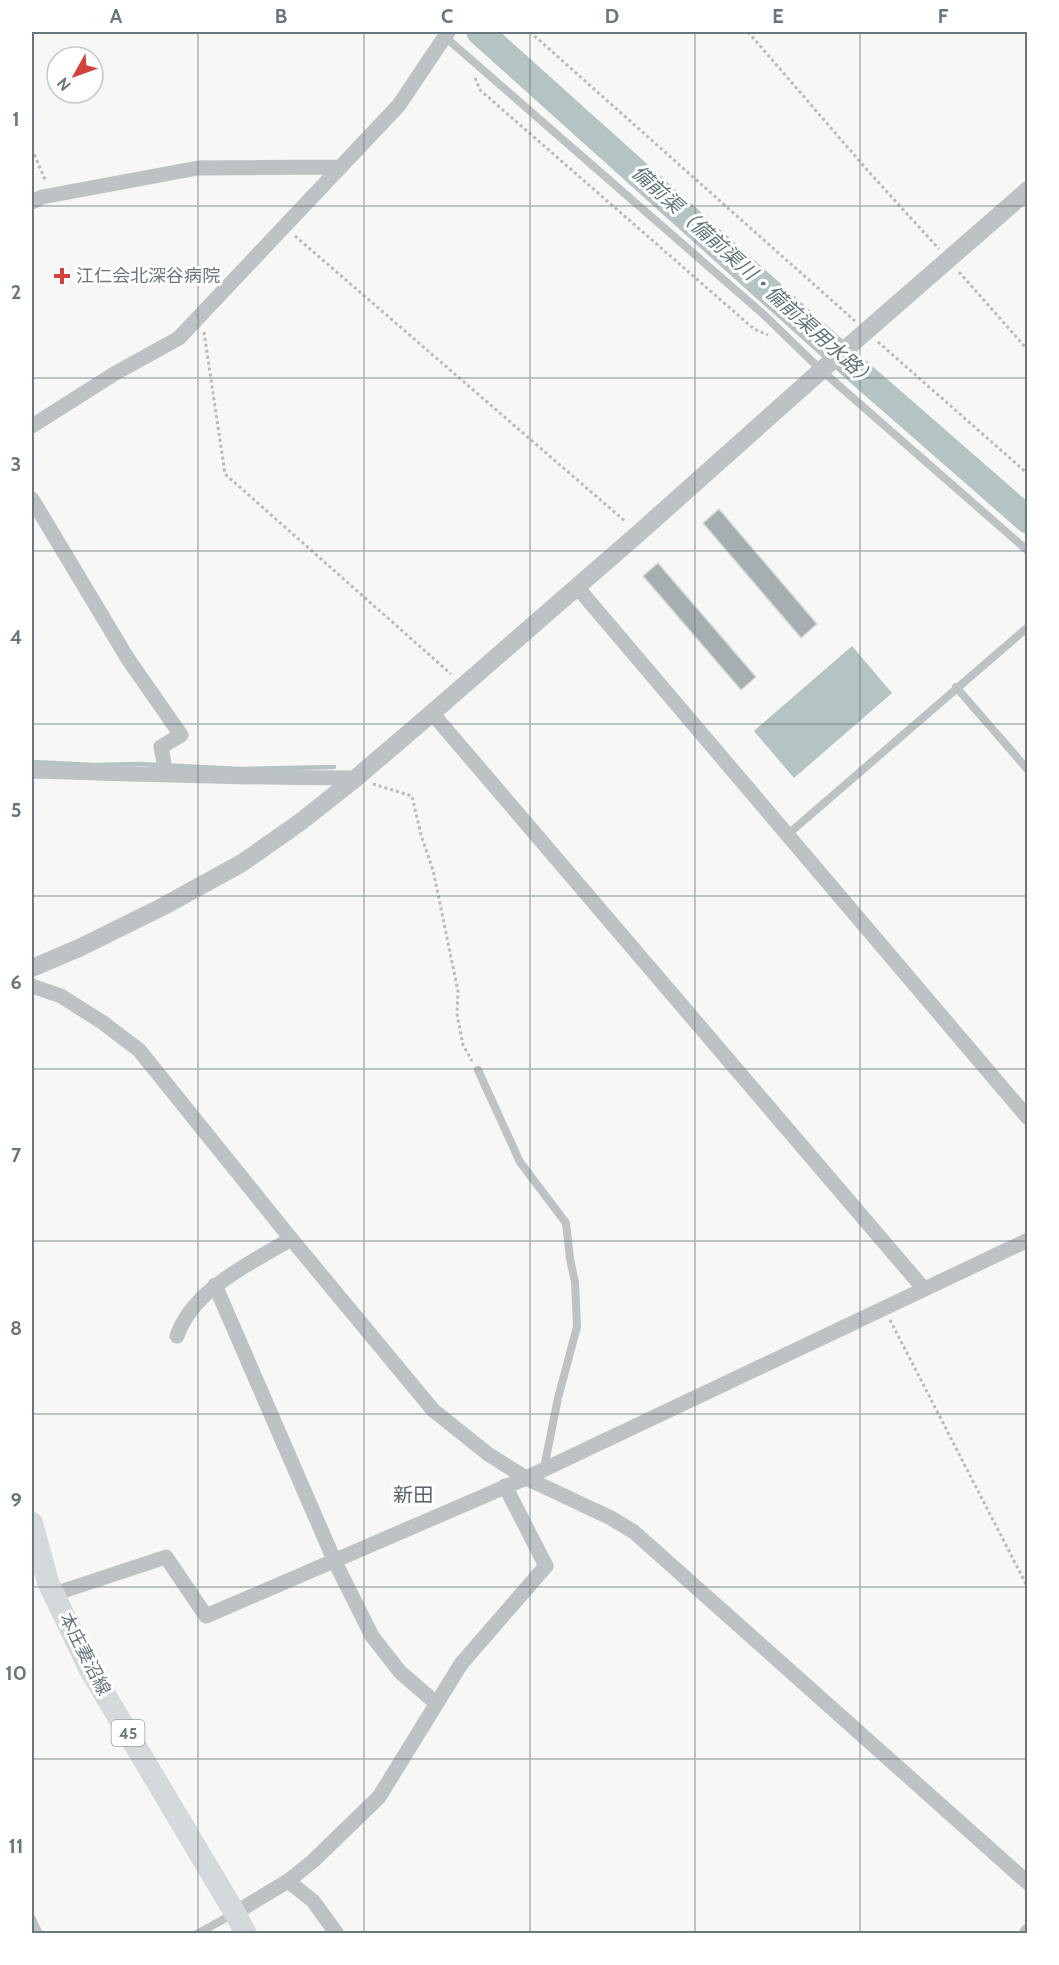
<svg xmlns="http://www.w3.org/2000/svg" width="1059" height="1965" font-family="Cabin,'Noto Sans JP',sans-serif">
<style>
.water{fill:#b4c3c4}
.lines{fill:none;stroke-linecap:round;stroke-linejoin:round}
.stream{stroke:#b4c3c4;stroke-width:4.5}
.river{stroke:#b4c3c4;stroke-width:27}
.building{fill:#a5aeb1;stroke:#d9d9d7;stroke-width:1.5}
.path{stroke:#b7bbbd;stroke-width:3;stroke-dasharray:3 3;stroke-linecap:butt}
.service{stroke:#bdc2c4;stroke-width:8}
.minor{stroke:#bdc2c4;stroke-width:15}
.tertiary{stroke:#bdc2c4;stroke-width:18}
.primary{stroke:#d4d9db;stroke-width:22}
.grid{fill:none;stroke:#66777d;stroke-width:1.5;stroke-opacity:0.55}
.poi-dot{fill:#d2413a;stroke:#fff;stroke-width:2}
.labels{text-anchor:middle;stroke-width:6;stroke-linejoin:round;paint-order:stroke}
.shield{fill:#fff;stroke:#94a0a4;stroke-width:1.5}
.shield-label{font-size:16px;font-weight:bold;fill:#66777d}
.poi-label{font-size:18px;fill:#66777d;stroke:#fff;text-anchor:start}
.street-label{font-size:18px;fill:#66777d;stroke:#fff}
.water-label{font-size:20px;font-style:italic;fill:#607678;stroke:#fff}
.neighbourhood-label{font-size:20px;fill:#576469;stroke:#fff}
.neatline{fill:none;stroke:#66777d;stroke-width:2}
.grid-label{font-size:20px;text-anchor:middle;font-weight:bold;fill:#66777d}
</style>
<rect width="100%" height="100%" fill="#f7f7f5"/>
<path class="water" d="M852,646L892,693L794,778L754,731Z"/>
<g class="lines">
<path class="stream" d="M32,762L94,765L140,764L240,769L334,767"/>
<path class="river" d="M480,32L862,375L1028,520"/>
</g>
<path class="building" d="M719,509L817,624L801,638L703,523Z
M658,563L756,677L741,690L643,576Z"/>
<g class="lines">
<path class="path" d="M530,32L855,321
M748,32L869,172L939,249
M475,78L480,90L754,329L768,335
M32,149L46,182
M295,236L626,522
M959,272L1028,350
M204,332L225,474L451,674
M878,342L1028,474
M373,784L412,796L421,835L433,870L458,991L457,1014L463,1045L472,1061
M890,1320L1028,1588"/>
<path class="service" d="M444,36L763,314L821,370L1028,551
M956,687L1028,770
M787,835L1028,627
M478,1070L520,1162L566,1223L570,1259L575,1282L577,1327L558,1398L544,1468
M32,1919L39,1934
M197,1934L233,1914"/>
<path class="minor" d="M32,202L42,197L198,168L341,167
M32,426L114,374L179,338L399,105L448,32
M32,499L128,659L181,735L161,747L166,774
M577,587L1028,1118
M432,713L924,1289
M32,771C140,774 248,778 356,778
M32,986L61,996L102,1022L139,1050L288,1235L433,1410L488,1454L526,1478L611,1518L634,1532L1028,1883
M215,1285L335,1562L372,1636L400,1672L436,1703
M177,1336C193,1289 251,1263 291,1239
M54,1594L166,1557L206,1616L526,1478L1028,1240
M288,1881L313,1901L337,1934
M235,1913L288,1881L313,1861L379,1797L461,1664L546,1566L505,1486
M1026,1934L1028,1931"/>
<path class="tertiary" d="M32,968L79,948L162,907L242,863L299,823L356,778L432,713L639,533L825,367L1028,190"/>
<path class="primary" d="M32,1523L48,1582L89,1668L235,1913L246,1934"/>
</g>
<path class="grid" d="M198,32V1934M364,32V1934M530,32V1934M695,32V1934M860,32V1934M32,206H1028M32,378H1028M32,551H1028M32,724H1028M32,896H1028M32,1069H1028M32,1241H1028M32,1414H1028M32,1587H1028M32,1759H1028"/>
<path class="poi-dot" d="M59 267h6v6h6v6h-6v6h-6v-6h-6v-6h6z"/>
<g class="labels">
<rect class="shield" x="111.5" y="1720" width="33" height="26" rx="4.5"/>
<g class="shield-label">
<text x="128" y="1739">45</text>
</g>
<g class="poi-label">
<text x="76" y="282">江仁会北深谷病院</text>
</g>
<g class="street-label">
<text transform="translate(85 1654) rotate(63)" y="6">本庄妻沼線</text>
</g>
<g class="water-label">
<text transform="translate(754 276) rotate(42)" y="7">備前渠（備前渠川・備前渠用水路）</text>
</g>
<g class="neighbourhood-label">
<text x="413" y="1502">新田</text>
</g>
</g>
<rect width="1059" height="1965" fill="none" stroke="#ffffff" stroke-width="66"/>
<g transform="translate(75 75) rotate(230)"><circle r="28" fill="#ffffff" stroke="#c2c9cb" stroke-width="1.5"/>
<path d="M0-4.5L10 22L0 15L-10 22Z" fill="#d2413a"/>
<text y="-9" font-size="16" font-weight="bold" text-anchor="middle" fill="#66777d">N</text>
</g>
<rect x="33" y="33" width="993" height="1899" class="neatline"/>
<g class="grid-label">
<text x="116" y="23">A</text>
<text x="281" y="23">B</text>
<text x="447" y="23">C</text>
<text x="612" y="23">D</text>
<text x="778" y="23">E</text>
<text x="943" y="23">F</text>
<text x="16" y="126">1</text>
<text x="16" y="299">2</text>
<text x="16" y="471">3</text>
<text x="16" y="644">4</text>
<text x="16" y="817">5</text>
<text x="16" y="989">6</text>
<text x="16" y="1162">7</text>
<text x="16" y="1335">8</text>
<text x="16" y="1507">9</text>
<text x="16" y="1680">10</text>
<text x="16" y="1853">11</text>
</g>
</svg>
